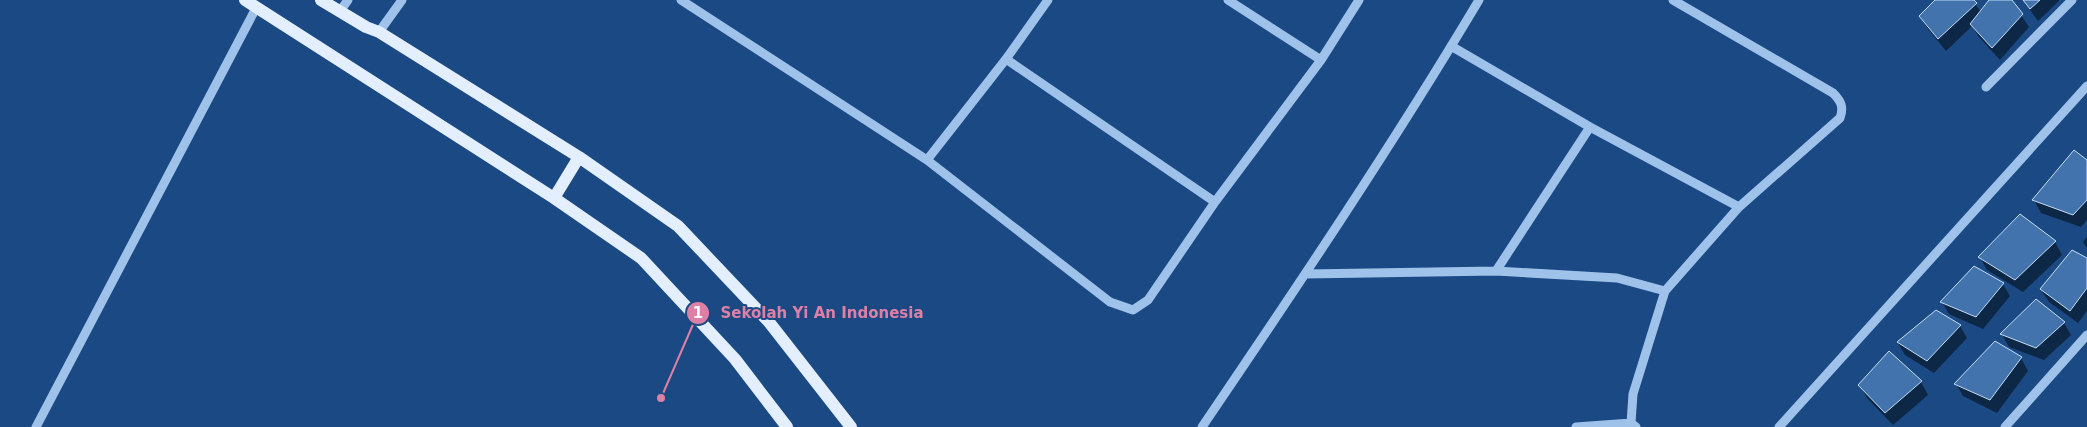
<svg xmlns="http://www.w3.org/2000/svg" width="2087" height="427" font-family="'DejaVu Sans',sans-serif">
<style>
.shadow{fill:#0007}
.building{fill:#4373ac;stroke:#c4dcf8}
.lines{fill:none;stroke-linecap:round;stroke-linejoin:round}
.minor{stroke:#9fc2eb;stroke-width:9}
.major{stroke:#e3eeff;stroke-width:12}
.leader{fill:none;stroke:#dd80a5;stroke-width:2}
.callout-dot{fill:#dd80a5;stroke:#1a4983;stroke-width:2}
.mark-label{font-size:15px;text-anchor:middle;font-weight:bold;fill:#fff}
.callout-label{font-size:15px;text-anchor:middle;font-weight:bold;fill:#dd80a5;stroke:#1a4983;stroke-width:4;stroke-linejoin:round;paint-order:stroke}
</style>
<rect width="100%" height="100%" fill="#1a4983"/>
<path class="shadow" d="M1937,0H1972L1981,12L1991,0H2011L2029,27L2000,60L1979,37L1972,26L1946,51L1928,29L1920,16Z
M2023,0H2059V1L2038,21Z
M2087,161V220L2081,227L2041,213L2034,200Z
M2087,237V248L2083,242Z
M2055,242L2062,255L2023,292L1987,270L1980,257Z
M2087,259V311L2078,323L2049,302L2041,290Z
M2003,284L2010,296L1983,329L1949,314L1942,302Z
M2064,323L2071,335L2044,360L2009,347L2002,334Z
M1960,326L1967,338L1934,373L1905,355L1898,343Z
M1889,352L1921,382L1928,395L1893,425L1867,398L1860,386Z
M2021,358L2028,371L1997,413L1963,396L1956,384Z"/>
<path class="building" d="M1935,0H1974L1977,3L1938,39L1919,16Z
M1989,0H2012L2023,14L1992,48L1970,24Z
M2023,0H2040L2030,9Z
M2074,150L2087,160V200L2073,215L2032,200Z
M2020,214L2056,241L2015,280L1978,257Z
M2072,250L2087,258V288L2070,311L2040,289Z
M1974,266L2004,283L1976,317L1940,302Z
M2036,299L2065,322L2036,348L2000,334Z
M1936,310L1961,325L1927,361L1897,342Z
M1995,341L2022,357L1990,400L1954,384Z
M1889,351L1922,381L1885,413L1858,385Z"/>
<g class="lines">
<path class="minor" d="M681,0L927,160L1110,302L1133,310L1148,300L1215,202L1321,60L1359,0
M1228,0L1321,60
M340,11L348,0
M379,32L402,0
M1451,46L1590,127L1739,207
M1006,59L1215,202
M1986,87L2072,0
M927,160L1006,59L1048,0
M1496,271L1590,127
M1306,274L1496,271L1617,278L1665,291
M1631,423L1633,394L1665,291L1739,207L1840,118C1844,107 1841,101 1833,93L1673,0
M36,427L256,8
M1202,427C1297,287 1392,146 1479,0
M1576,427L1631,423L1636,427
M1779,427L2087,86
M2005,427L2087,335"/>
<path class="major" d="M245,0L554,198L641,258L735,359L787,427
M321,0L366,27L379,32L579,157L678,226L769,322L851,427
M554,198L579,157"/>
</g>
<path class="leader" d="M661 398L698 313"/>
<g class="callout-dot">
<circle cx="661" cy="398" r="5"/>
<circle cx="698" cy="313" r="12"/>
</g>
<g class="mark-label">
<text x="698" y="318">1</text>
</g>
<g class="callout-label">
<text x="822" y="318">Sekolah Yi An Indonesia</text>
</g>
</svg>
